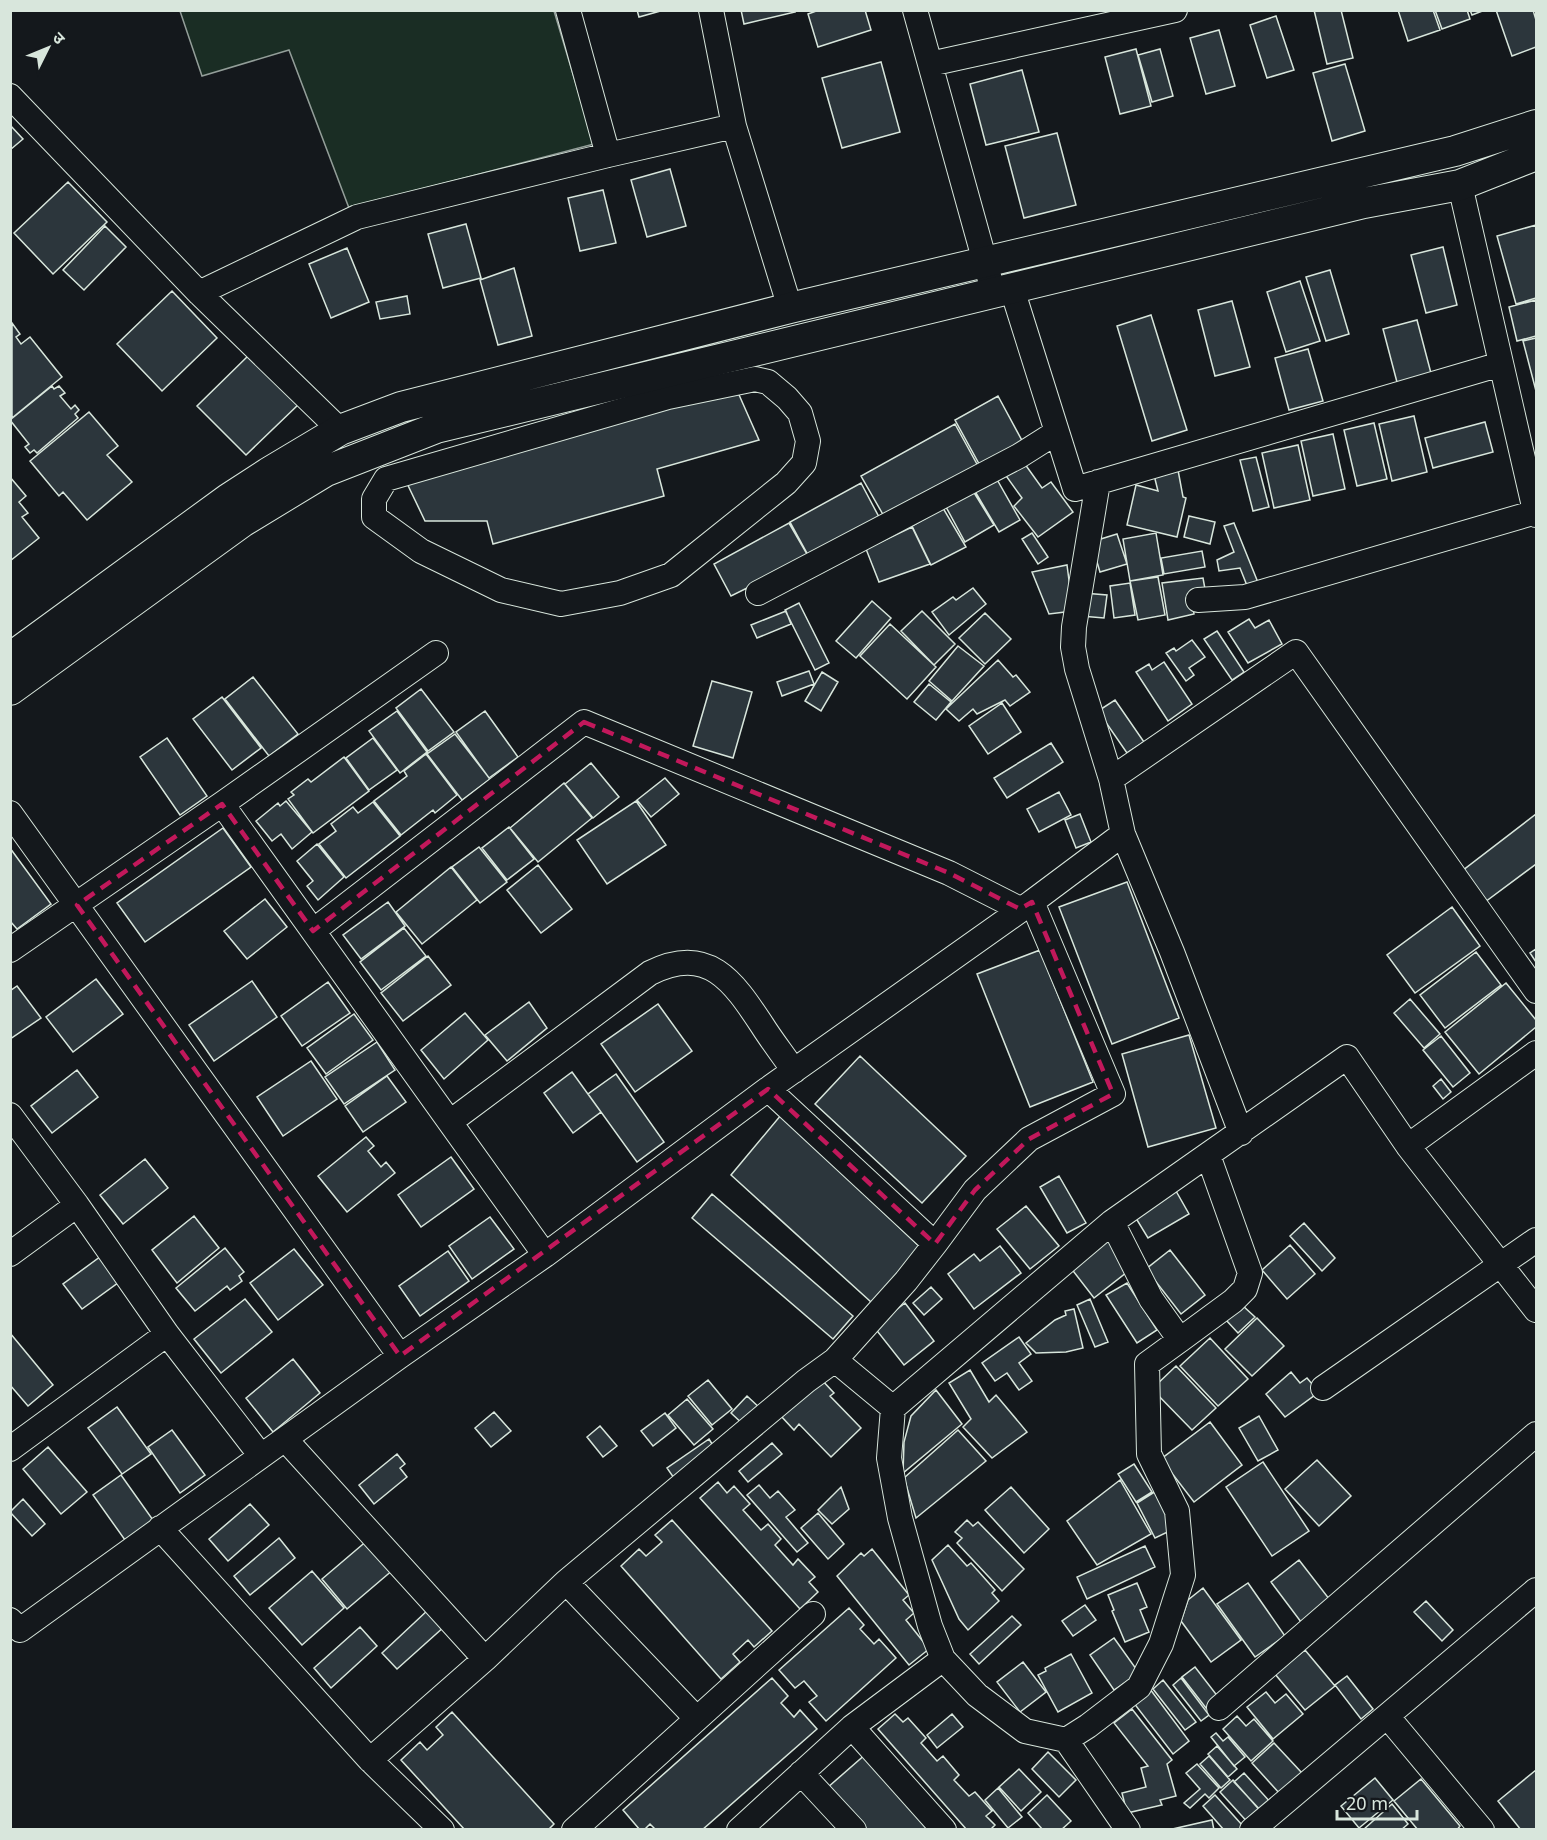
<svg xmlns="http://www.w3.org/2000/svg" width="1547" height="1840" font-family="'Noto Sans','Noto Sans Devanagari',sans-serif">
<style>
.green{fill:#1a2d24;stroke:#939e99;stroke-width:1.5}
.building{fill:#2c363c;stroke:#d8e6dc;stroke-width:1.5}
.lines{fill:none;stroke-linecap:round;stroke-linejoin:round}
.minor-casing{stroke:#d8e6dc;stroke-width:26}
.tertiary-casing{stroke:#d8e6dc;stroke-width:32}
.minor{stroke:#14181c;stroke-width:24}
.tertiary{stroke:#14181c;stroke-width:30}
.marked{fill:none;stroke:#c2185b;stroke-width:4.5;stroke-dasharray:12 8;stroke-linejoin:round}
</style>
<rect width="100%" height="100%" fill="#14181c"/>
<path class="green" d="M180,11H554L594,144L349,208L289,50L202,76Z"/>
<path class="building" d="M637,10H664L639,17Z
M741,10H794L795,12L744,24Z
M819,10H865L871,30L818,47L808,14Z
M1314,10H1341L1353,58L1327,64Z
M1398,10H1433L1440,30L1408,41Z
M1435,10H1467L1470,19L1442,29Z
M1470,10H1485L1472,15Z
M1496,10H1533L1536,20V47L1512,56Z
M1276,16L1294,70L1267,78L1250,25Z
M1219,30L1235,86L1206,94L1190,38Z
M1136,49L1151,106L1120,114L1105,57Z
M1160,49L1173,96L1152,102L1138,55Z
M881,62L900,132L842,148L822,78Z
M1345,64L1365,131L1332,141L1313,73Z
M1022,70L1039,132L986,145L970,84Z
M10,125L23,139L10,150Z
M1057,133L1076,205L1024,218L1005,146Z
M670,169L686,226L647,237L631,180Z
M68,182L107,222L53,274L14,233Z
M603,190L616,243L580,251L568,198Z
M466,224L481,278L443,288L428,234Z
M1536,225V298L1516,304L1497,236Z
M105,226L126,247L84,290L63,270Z
M1443,247L1457,305L1426,313L1411,255Z
M347,248L369,302L331,318L309,264Z
M514,268L532,336L498,345L480,280Z
M1330,270L1349,334L1326,341L1306,277Z
M1300,281L1320,341L1286,352L1267,292Z
M172,291L217,338L162,391L117,344Z
M407,296L410,314L380,319L376,302Z
M1536,300V336L1517,341L1509,307Z
M1232,301L1250,367L1215,376L1198,310Z
M1151,315L1187,430L1152,441L1117,326Z
M1417,320L1432,377L1398,386L1383,329Z
M12,323L20,334L16,337L21,344L30,337L62,377L12,418Z
M1536,338V391L1523,341Z
M1308,349L1323,401L1289,410L1275,358Z
M251,353L300,403L246,455L197,406Z
M52,386L54,389L59,386L65,393L60,396L71,409L75,405L79,410L75,414L78,418L37,453L34,450L30,453L25,447L29,444L10,420Z
M736,388L759,440L657,469L664,496L493,544L487,521H425L403,475Z
M998,396L1026,448L983,471L955,420Z
M89,412L118,446L107,455L132,482L87,520L63,492L59,496L30,461Z
M1414,416L1427,472L1392,481L1379,424Z
M1485,422L1493,452L1433,468L1425,438Z
M1374,423L1387,479L1357,486L1344,430Z
M955,424L978,466L885,518L861,476Z
M1333,434L1345,489L1313,496L1301,441Z
M1298,445L1310,500L1274,508L1262,453Z
M1256,457L1269,507L1253,511L1240,460Z
M1022,460L1042,488L1051,482L1073,512L1038,537L1014,506L1022,498L1004,473Z
M1178,470L1183,497L1186,498L1177,537L1127,525L1136,485L1158,491L1154,475Z
M995,476L1020,520L999,532L973,488Z
M10,477L26,496L19,502L28,513L22,517L39,538L10,561Z
M861,483L879,517L808,555L790,522Z
M973,491L994,525L965,542L946,507Z
M943,508L966,547L931,565L912,526Z
M1189,516L1215,522L1210,544L1184,537Z
M789,523L807,554L750,594L747,588L731,596L714,564Z
M1234,523L1259,585L1248,588L1240,568L1219,571L1217,560L1234,552L1224,526Z
M912,527L930,564L879,582L866,549Z
M1032,533L1048,557L1038,564L1022,539Z
M1156,533L1163,575L1130,581L1123,539Z
M1117,534L1127,564L1100,572L1091,542Z
M1202,551L1205,567L1164,574L1161,558Z
M1067,565L1073,611L1049,614L1032,572Z
M1158,577L1165,615L1138,620L1130,581Z
M1203,578L1205,589L1191,592L1194,614L1168,620L1162,583Z
M1130,583L1135,615L1114,618L1110,586Z
M973,588L986,604L949,635L932,612L953,597L956,600Z
M1083,593L1107,595L1104,618L1081,616Z
M872,601L891,618L856,658L836,641Z
M799,603L829,663L815,670L785,610Z
M786,611L791,624L757,638L751,625Z
M922,611L955,644L934,665L901,631Z
M985,613L1011,639L985,664L959,638Z
M1249,619L1255,628L1269,620L1282,644L1248,663L1228,632Z
M890,624L936,667L907,699L860,656Z
M1217,631L1244,672L1232,680L1204,639Z
M1192,640L1205,657L1189,668L1194,675L1186,681L1166,653L1174,648L1176,651Z
M958,646L984,666L952,701L929,681Z
M998,660L1013,677L1016,675L1030,692L1010,706L1005,700L977,714L973,709L959,721L946,709Z
M1164,662L1192,704L1168,721L1136,672L1149,664L1152,670Z
M809,671L814,684L782,696L777,682Z
M822,672L838,682L821,711L805,701Z
M253,677L298,734L269,756L225,699Z
M712,681L752,692L733,758L693,746Z
M929,684L951,702L936,720L914,702Z
M421,689L454,732L428,751L396,708Z
M222,697L261,748L232,770L193,719Z
M1115,700L1144,742L1127,753L1098,711Z
M1002,703L1021,732L988,754L969,726Z
M397,711L427,752L400,773L369,731Z
M485,711L518,757L489,778L456,732Z
M455,734L490,779L462,800L427,754Z
M167,738L207,796L180,815L140,757Z
M373,738L397,770L369,790L346,758Z
M1051,743L1063,762L1007,798L994,778Z
M426,754L457,795L435,813L433,810L401,835L374,801L407,776L404,771Z
M344,757L369,791L313,833L288,799L294,795L291,792L308,779L311,782Z
M591,763L619,797L593,818L565,784Z
M665,778L679,794L651,817L637,800Z
M564,783L592,818L538,862L510,828Z
M1059,792L1071,815L1039,832L1027,809Z
M286,801L312,832L292,849L281,834L272,841L256,821L278,803L280,806Z
M636,801L666,845L607,884L577,840Z
M373,802L400,836L346,878L319,844L336,831L331,824L353,807L358,813Z
M1080,814L1091,842L1076,848L1065,820Z
M1536,814V864L1485,902L1462,871Z
M509,827L534,859L507,880L482,848Z
M223,828L251,867L145,942L117,903Z
M317,844L344,877L318,900L307,886L313,881L297,861Z
M479,847L507,882L480,903L452,867Z
M10,848L51,904L17,929L10,921Z
M538,865L572,909L541,933L507,890Z
M451,867L477,900L422,944L396,912Z
M1127,882L1179,1018L1112,1044L1059,907Z
M265,899L287,927L247,959L224,931Z
M388,902L405,926L361,959L343,935Z
M1452,907L1480,946L1415,993L1387,955Z
M404,928L426,956L381,990L360,962Z
M1536,949V962L1530,953Z
M1040,950L1093,1082L1030,1107L977,974Z
M1476,952L1501,985L1445,1028L1420,995Z
M428,956L451,985L403,1021L381,993Z
M96,979L123,1014L73,1052L46,1017Z
M252,981L277,1017L214,1061L189,1025Z
M328,982L350,1013L302,1046L281,1016Z
M1506,983L1536,1020V1027L1479,1074L1445,1032Z
M17,986L41,1018L10,1039V991Z
M1410,999L1440,1034L1424,1048L1394,1013Z
M529,1002L547,1028L507,1061L485,1035Z
M658,1004L692,1051L635,1092L601,1044Z
M465,1013L488,1040L444,1079L421,1050Z
M354,1014L373,1040L326,1074L307,1048Z
M1189,1035L1216,1128L1148,1147L1122,1054Z
M1441,1036L1470,1073L1453,1087L1423,1050Z
M377,1042L395,1070L344,1104L325,1077Z
M860,1056L966,1156L922,1203L815,1104Z
M311,1061L337,1099L283,1136L257,1097Z
M77,1070L98,1097L52,1133L31,1106Z
M572,1072L601,1112L573,1133L544,1093Z
M616,1074L664,1142L637,1162L588,1094Z
M387,1076L406,1102L363,1132L345,1106Z
M1441,1079L1451,1092L1443,1099L1433,1086Z
M781,1115L922,1249L871,1302L731,1175Z
M366,1137L374,1146L368,1151L381,1167L386,1162L395,1173L347,1212L318,1176Z
M451,1157L474,1189L421,1227L398,1195Z
M145,1159L168,1188L123,1224L100,1195Z
M1059,1176L1086,1223L1067,1233L1040,1187Z
M1176,1191L1189,1214L1148,1238L1134,1215Z
M712,1194L853,1316L833,1339L692,1218Z
M1026,1206L1059,1246L1030,1269L997,1229Z
M194,1216L219,1248L177,1283L152,1250Z
M490,1217L514,1249L472,1279L449,1246Z
M1304,1223L1335,1258L1322,1271L1290,1236Z
M1104,1235L1131,1269L1094,1298L1067,1263Z
M1290,1245L1315,1274L1287,1299L1262,1270Z
M1000,1246L1021,1273L974,1309L948,1274L974,1254L980,1261Z
M225,1248L244,1272L239,1276L242,1281L230,1290L227,1286L195,1311L176,1288Z
M294,1249L323,1285L278,1320L250,1283Z
M1170,1250L1205,1295L1181,1314L1146,1269Z
M108,1251L126,1277L82,1309L63,1284Z
M448,1251L469,1281L420,1316L399,1286Z
M1127,1283L1157,1330L1137,1343L1106,1295Z
M931,1287L942,1299L924,1315L913,1303Z
M245,1299L272,1332L221,1373L194,1339Z
M1090,1299L1108,1342L1095,1347L1077,1305Z
M905,1303L934,1341L904,1365L874,1327Z
M1242,1305L1255,1317L1238,1333L1226,1320Z
M1074,1309L1083,1348L1066,1352L1036,1353L1026,1343L1055,1320L1066,1315L1065,1311Z
M1257,1318L1284,1346L1252,1376L1225,1349Z
M10,1333L53,1385L28,1406L10,1385Z
M1019,1337L1031,1354L1019,1363L1032,1381L1019,1390L1007,1373L995,1381L982,1363Z
M1210,1338L1248,1379L1218,1406L1180,1366Z
M293,1359L320,1393L273,1432L246,1398Z
M1176,1366L1216,1408L1192,1430L1152,1389Z
M970,1370L989,1402L996,1395L1027,1432L992,1458L963,1427L971,1419L949,1383Z
M1291,1372L1300,1383L1307,1378L1319,1392L1285,1417L1266,1394Z
M820,1378L834,1393L830,1396L861,1428L831,1457L799,1424L794,1430L781,1416Z
M708,1380L732,1409L712,1425L688,1396Z
M936,1390L962,1424L903,1473L904,1442L911,1416Z
M747,1396L762,1410L746,1427L731,1413Z
M687,1399L713,1429L694,1445L668,1415Z
M117,1407L151,1454L122,1474L88,1428Z
M494,1412L511,1431L491,1447L475,1428Z
M665,1413L676,1428L653,1446L641,1431Z
M1259,1416L1278,1450L1258,1461L1239,1428Z
M1210,1422L1242,1465L1194,1502L1161,1459Z
M600,1426L617,1446L603,1457L587,1437Z
M172,1430L205,1475L180,1493L148,1447Z
M958,1430L986,1461L916,1518L904,1478Z
M709,1439L717,1452L676,1481L667,1468Z
M772,1443L782,1454L748,1482L739,1471Z
M48,1447L87,1492L61,1514L23,1469Z
M397,1454L405,1464L400,1468L407,1477L374,1504L359,1485Z
M1317,1460L1351,1496L1319,1526L1285,1489Z
M1263,1462L1309,1531L1272,1556L1226,1487Z
M1134,1464L1152,1492L1136,1502L1118,1474Z
M121,1475L153,1520L125,1540L93,1495Z
M1120,1480L1151,1534L1097,1565L1067,1521Z
M718,1482L727,1493L734,1486L750,1504L743,1510L761,1530L768,1524L781,1539L775,1545L793,1565L798,1559L815,1577L809,1582L818,1592L800,1609L700,1498Z
M759,1485L770,1498L778,1491L795,1510L786,1517L808,1543L797,1552L747,1495Z
M841,1487L849,1509L832,1524L818,1510Z
M1011,1487L1049,1529L1024,1553L985,1510Z
M1156,1491L1174,1529L1155,1538L1137,1503Z
M23,1499L45,1524L32,1536L10,1512Z
M250,1504L269,1525L228,1561L209,1539Z
M818,1513L844,1544L828,1559L801,1528Z
M672,1520L772,1631L754,1647L748,1640L733,1654L740,1662L721,1679L621,1566L639,1549L646,1556L662,1542L655,1535Z
M967,1520L973,1526L978,1522L1024,1569L1002,1591L957,1543L962,1538L955,1532Z
M279,1538L295,1558L250,1595L234,1576Z
M369,1539L394,1569L347,1609L322,1579Z
M948,1545L967,1566L971,1563L995,1590L992,1593L999,1601L968,1630L959,1619L932,1560Z
M1145,1546L1155,1567L1087,1599L1077,1577Z
M872,1549L909,1595L903,1600L914,1613L906,1620L929,1649L909,1665L837,1576L861,1553L864,1556Z
M1299,1560L1330,1600L1301,1622L1271,1582Z
M312,1571L344,1608L302,1645L269,1608Z
M1137,1583L1147,1607L1140,1610L1149,1632L1125,1642L1112,1611L1114,1610L1108,1595Z
M1248,1583L1285,1636L1255,1657L1217,1604Z
M1203,1588L1241,1640L1211,1662L1181,1621L1188,1600Z
M1426,1601L1453,1630L1442,1641L1414,1612Z
M1085,1605L1096,1620L1073,1636L1062,1621Z
M849,1608L864,1625L860,1629L874,1644L879,1639L896,1658L826,1721L809,1702L817,1696L804,1681L795,1688L779,1670Z
M429,1609L445,1626L397,1669L382,1653Z
M1012,1616L1021,1625L979,1664L970,1654Z
M360,1627L377,1646L331,1688L314,1668Z
M1114,1638L1139,1673L1114,1690L1090,1655Z
M1305,1650L1335,1686L1305,1710L1275,1674Z
M1071,1654L1092,1693L1058,1712L1038,1675L1046,1671L1045,1668Z
M1023,1662L1046,1692L1020,1712L997,1682Z
M1195,1667L1219,1698L1206,1708L1182,1677Z
M1347,1676L1373,1709L1361,1719L1335,1685Z
M772,1678L788,1696L781,1703L794,1717L800,1710L817,1729L702,1830H656L650,1824L644,1830H640L623,1810Z
M1181,1678L1209,1715L1201,1721L1173,1685Z
M1163,1680L1196,1722L1185,1730L1153,1689Z
M1150,1689L1189,1741L1173,1754L1133,1702Z
M1266,1692L1275,1703L1286,1694L1303,1714L1273,1739L1247,1707Z
M1132,1709L1172,1760L1167,1764L1176,1796L1160,1800L1162,1805L1127,1813L1122,1793L1146,1787L1141,1768L1148,1766L1114,1723Z
M452,1712L554,1824L548,1830H465L401,1760L420,1742L427,1750L443,1735L436,1727Z
M895,1714L903,1722L908,1718L926,1738L921,1743L937,1761L943,1756L959,1775L954,1780L969,1796L975,1792L992,1811L986,1816L995,1825L990,1830H967L878,1729Z
M952,1714L963,1727L937,1748L927,1735Z
M1237,1716L1246,1726L1254,1719L1273,1741L1251,1761L1223,1729Z
M1216,1733L1223,1741L1228,1737L1245,1757L1234,1766L1211,1737Z
M1274,1743L1302,1773L1280,1794L1252,1763Z
M1217,1746L1237,1769L1228,1777L1208,1754Z
M1048,1752L1076,1780L1059,1797L1032,1769Z
M867,1753L936,1830H865L827,1788Z
M1209,1756L1230,1780L1221,1788L1200,1764Z
M1197,1764L1219,1788L1209,1798L1205,1794L1190,1808L1184,1803L1200,1789L1186,1773Z
M1019,1769L1041,1792L1021,1811L999,1787Z
M1536,1770V1830H1521L1498,1801Z
M1244,1773L1272,1804L1263,1813L1234,1782Z
M1375,1778L1393,1800L1359,1828L1341,1806Z
M1421,1779L1460,1826L1457,1830H1418L1394,1801Z
M1233,1780L1263,1814L1251,1826L1220,1792Z
M998,1788L1022,1817L1008,1828L985,1800Z
M1047,1795L1071,1821L1061,1830H1043L1028,1813Z
M1215,1795L1243,1826L1239,1830H1224L1203,1806Z
M1392,1804L1408,1824L1401,1830H1363Z
M1212,1820L1214,1830H1168Z"/>
<g class="lines">
<defs>
<path id="minor" d="M568,10L608,155
M711,10L734,126L790,308
M915,10L990,280
M930,64L1175,10
M10,96L199,293L340,430
M1460,185L1536,515
M1012,289L1075,489L1501,364
M199,293L357,217L608,155L734,126
M664,373L668,397L386,479L374,499V517L421,551L501,590L561,604L620,593L671,575L786,483L804,463L808,441L800,413L787,398L768,382L755,379L668,397
M1098,482L1074,627L1073,647L1077,669L1111,779L1123,834L1172,952L1241,1133
M758,593L1019,456L1057,432
M1198,600L1245,597L1536,512
M1111,779L1296,652L1536,991
M222,804L545,1255
M10,813L400,1356
M313,931L584,722L949,873L1020,909
M10,950L222,804L436,653
M768,1089L935,1244L975,1190L1029,1139L1113,1094L1032,902
M10,1115L77,1205L167,1334L261,1456
M450,1122L650,973C708,944 733,981 762,1025C772,1041 784,1056 794,1071
M1408,1146L1536,1053
M10,1254L77,1205
M1180,1340L1233,1301L1245,1289L1250,1273L1208,1155
M835,1360L893,1408L889,1458L900,1518L930,1626L943,1659L977,1695L1025,1731L1066,1740L1088,1726L1139,1687L1161,1644L1183,1575L1177,1511L1149,1454L1147,1364L1180,1340L1151,1299L1112,1222L1347,1057L1408,1146L1536,1310
M1323,1388L1536,1240
M893,1408L1112,1222
M285,1439L485,1659
M10,1449L167,1334
M160,1528L370,1760L442,1830
M566,1582L696,1718
M10,1620L20,1630L400,1356L545,1255L768,1089L1032,902L1123,834
M1219,1708L1536,1434
M1387,1716L1482,1830
M852,1727L944,1830
M1066,1740L1128,1830
M370,1760L485,1659L566,1582L806,1381L835,1360L906,1281L935,1244
M801,1773L854,1830
M574,1830L813,1614
M739,1830L852,1727L943,1659
M1252,1830L1536,1590"/>
<path id="tertiary" d="M10,658L228,499L268,473L340,430L401,407L790,308L1455,151L1536,125
M10,690L242,522L326,471L436,428L1364,203L1460,185L1536,155"/>
</defs>
<use href="#minor" class="minor-casing"/>
<use href="#tertiary" class="tertiary-casing"/>
<use href="#minor" class="minor"/>
<use href="#tertiary" class="tertiary"/>
</g>
<path class="marked" d="M584,722L949,873L1020,909L1032,902L1113,1094L1029,1139L975,1190L935,1244L768,1089L400,1356L77,905L222,804L313,931Z"/>
<rect width="1547" height="1840" fill="none" stroke="#d8e6dc" stroke-width="24"/>
<g transform="translate(48 48) rotate(47)" stroke="#14181c" stroke-width="4.5" paint-order="stroke">
<path d="M0-4.5L10 22L0 15L-10 22Z" fill="#d8e6dc"/>
<text y="-9" font-size="16" font-weight="bold" text-anchor="middle" fill="#d8e6dc">उ</text>
</g>
<path d="M1337 1810v9h80v-9" fill="none" stroke="#d8e6dc" stroke-width="3"/>
<text x="1346" y="1810" font-size="18" fill="#d8e6dc" stroke="#14181c" stroke-width="4.5" paint-order="stroke">20 m</text>
</svg>
